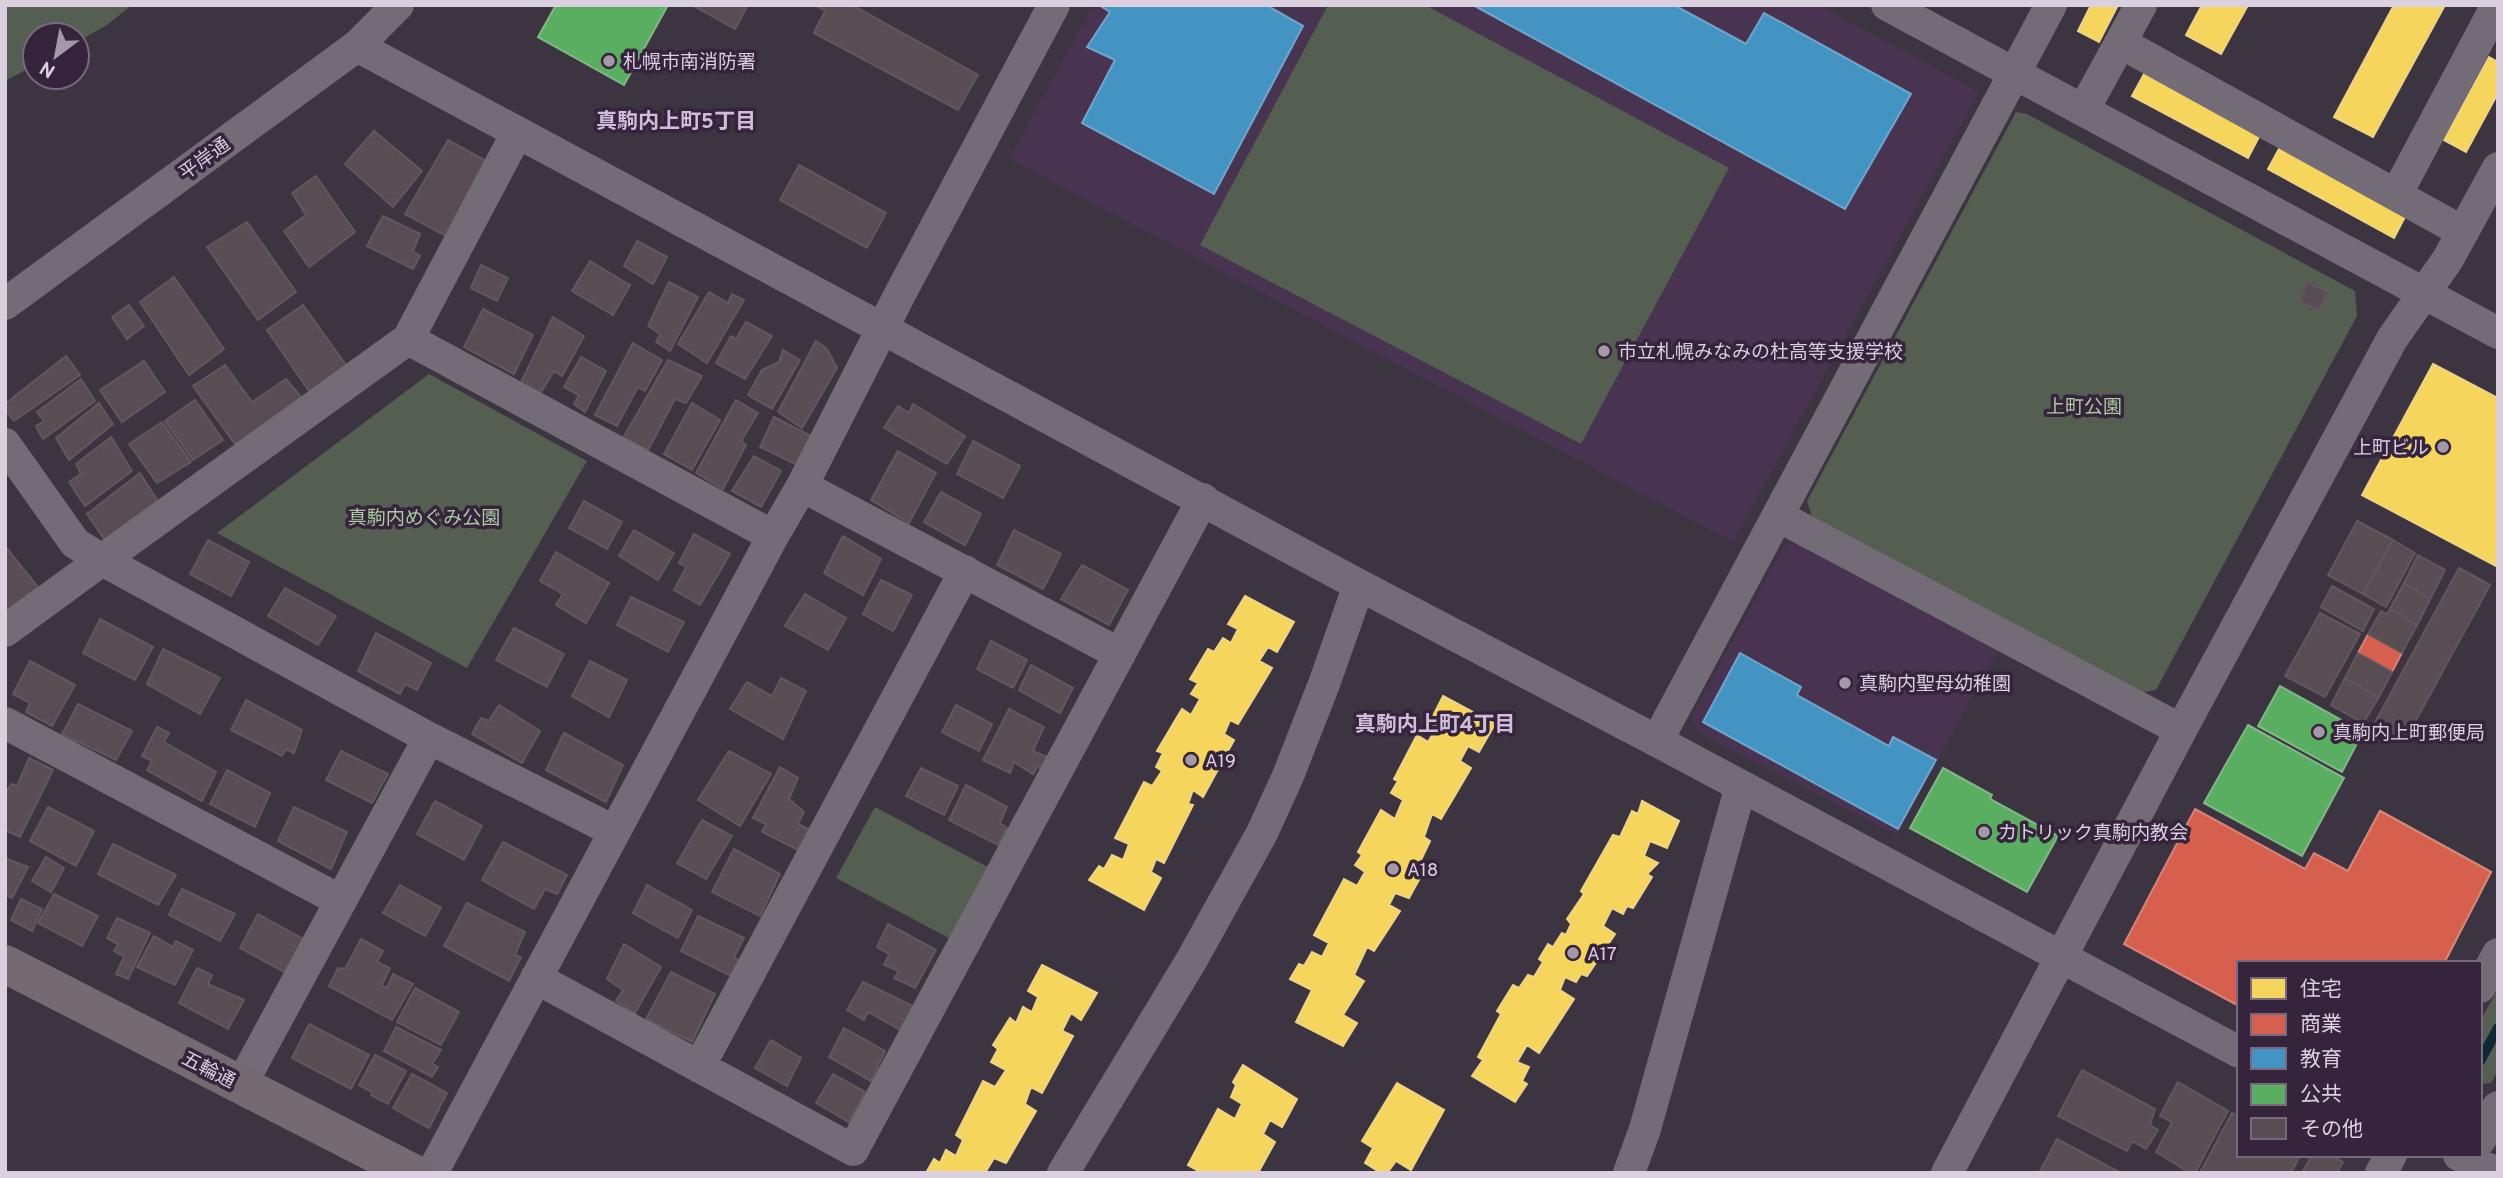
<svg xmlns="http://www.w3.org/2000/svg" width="2503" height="1178" font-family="Overpass,'Noto Sans JP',sans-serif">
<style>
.built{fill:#483450}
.green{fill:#545e51}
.homes{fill:#f6d55c;stroke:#eed484;stroke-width:2}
.shops{fill:#d6604d;stroke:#d88279;stroke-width:2}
.schools{fill:#4393c3;stroke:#71a5cc;stroke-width:2}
.public{fill:#5aae61;stroke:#81b887;stroke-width:2}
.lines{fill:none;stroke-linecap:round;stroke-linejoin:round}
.stream{stroke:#102835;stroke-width:10}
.building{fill:#574d52;stroke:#62575c;stroke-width:2}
.minor{stroke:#736b76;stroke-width:32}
.major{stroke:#746a71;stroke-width:38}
.poi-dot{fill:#a499a8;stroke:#35243c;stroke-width:2.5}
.labels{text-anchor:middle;stroke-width:7;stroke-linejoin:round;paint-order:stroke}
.poi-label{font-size:19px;fill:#dbd0e0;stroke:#35243c;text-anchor:start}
.street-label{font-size:19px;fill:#dbd0e0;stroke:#35243c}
.park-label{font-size:19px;fill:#a9cb9f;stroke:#35243c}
.neighbourhood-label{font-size:21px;font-weight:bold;fill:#d2bcdb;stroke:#35243c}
</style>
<rect width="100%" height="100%" fill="#3d3441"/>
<path class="built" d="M1093,5H1819L1979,92L1733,542L1009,159Z
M1799,542L1998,649L1897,835L1697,732L1691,718L1784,546Z"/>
<path class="green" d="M5,5H132L107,25L77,42V35H35V65L5,81Z
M1328,5H1425L1729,168L1581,444L1200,245Z
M2016,112L2027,114L2355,291L2357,316L2156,690L2139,693L1813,520L1807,501Z
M429,374L587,461L467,668L217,533Z
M875,807L999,873L960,944L836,878Z
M2498,989V1070L2491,1083L2480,1084V1021Z"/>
<path class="homes" d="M2091,5H2118L2099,42L2078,31Z
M2202,5H2248L2221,54L2186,35Z
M2394,5H2445L2373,137L2334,117Z
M2489,57L2498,62V93L2466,152L2444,140Z
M2144,74L2260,135L2248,158L2132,96Z
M2280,147L2406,215L2394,238L2268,169Z
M2433,364L2498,398V567L2362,495Z
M1245,596L1294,622L1277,652L1268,647L1259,661L1272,668L1238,724L1230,720L1224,734L1234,740L1203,797L1193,790L1188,804L1193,805L1164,863L1156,859L1151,872L1161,878L1144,910L1089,880L1099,866L1104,869L1112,855L1123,860L1129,844L1115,838L1144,782L1152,786L1162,771L1156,767L1163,753L1157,751L1182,709L1191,715L1200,699L1191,694L1198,683L1190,679L1208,649L1214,652L1223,638L1231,643L1238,629L1228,624Z
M1443,696L1495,724L1479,752L1468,746L1460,761L1471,768L1441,819L1432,814L1424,837L1430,841L1420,862L1426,867L1409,898L1395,893L1389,905L1400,911L1374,951L1367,947L1354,975L1364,981L1343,1015L1357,1023L1343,1046L1296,1022L1312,990L1290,979L1299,964L1304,966L1312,952L1322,957L1329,943L1314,935L1344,879L1357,886L1365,872L1355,865L1362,855L1358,852L1381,810L1395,819L1403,800L1391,793L1398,781L1394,779L1417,735L1428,742L1436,729L1429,724Z
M1642,801L1679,821L1667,848L1650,841L1644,856L1658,863L1647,874L1652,877L1633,908L1627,906L1623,914L1612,908L1603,926L1615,934L1587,976L1581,974L1576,982L1565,977L1560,990L1574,999L1539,1053L1527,1045L1517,1062L1529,1067L1522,1081L1527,1084L1515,1102L1472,1076L1483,1060L1478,1057L1501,1014L1497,1011L1513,985L1519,988L1528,975L1534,977L1543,962L1539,959L1548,944L1553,947L1562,933L1566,935L1571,924L1567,919L1584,894L1581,891L1613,835L1620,837L1632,811L1638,814Z
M2380,811L2491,872L2444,963H2421L2366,934L2390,893L2348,871Z
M1042,965L1097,993L1081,1020L1071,1013L1062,1031L1073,1036L1042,1093L1031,1087L1025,1104L1036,1111L1006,1163L994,1158L985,1173H926L934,1159L940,1163L946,1150L956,1156L963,1140L956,1135L983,1081L995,1087L1006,1070L991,1062L998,1049L993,1045L1010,1018L1016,1023L1023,1007L1032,1012L1038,997L1028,991Z
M1243,1065L1297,1099L1282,1127L1270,1120L1263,1134L1275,1142L1258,1173H1202L1188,1165L1218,1109L1235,1119L1242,1104L1231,1097L1236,1085L1233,1082Z
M1397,1083L1444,1110L1411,1170L1396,1161L1387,1173H1381L1365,1163L1373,1148L1362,1141Z"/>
<path class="shops" d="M2368,634L2402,653L2392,672L2358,653Z
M2195,809L2305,869L2314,853L2348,871L2380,811L2491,872L2444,963H2239V1006L2124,944Z"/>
<path class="schools" d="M1099,5H1266L1303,26L1214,194L1082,123L1115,60L1087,47L1110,12Z
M1473,5H1674L1746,44L1764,13L1911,94L1845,209Z
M1740,653L1801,687L1797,695L1889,746L1893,737L1936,760L1898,829L1703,722Z"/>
<path class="public" d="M556,5H668L624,85L538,37Z
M2280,686L2363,732L2342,772L2258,726Z
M2248,725L2344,778L2302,856L2204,803Z
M1943,768L1992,795L1990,799L2058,836L2027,892L1910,828Z"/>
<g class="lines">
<path class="stream" d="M2480,1061L2498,1028"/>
</g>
<path class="building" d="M692,5H748L735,29Z
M815,5H852L978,75L958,110L814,33L825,11Z
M374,131L422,171L393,207L345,164Z
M448,140L486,161L446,236L405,214Z
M799,165L886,213L867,248L780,200Z
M316,176L355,232L309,267L284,231L306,215L292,193Z
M383,216L420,234L413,251L420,256L413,269L367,246Z
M247,222L296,292L258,320L207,247Z
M637,241L667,257L653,284L624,266Z
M590,261L630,285L613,315L572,291Z
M481,265L508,278L497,301L471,288Z
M174,277L224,349L189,375L140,302Z
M669,282L698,297L670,351L656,342L660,334L648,326Z
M2307,282L2328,292L2319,311L2299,301Z
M709,292L728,303L732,294L744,300L707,363L678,344Z
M129,305L144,326L127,339L112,317Z
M303,305L351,372L313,397L267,330Z
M483,309L533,335L514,374L464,347Z
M553,317L584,336L562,376L554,371L540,394L520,384Z
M746,322L772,336L745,379L716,363L731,336L736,339Z
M816,341L827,349L837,368L802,428L778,412Z
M633,343L662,360L645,391L638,387L617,426L595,415Z
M783,350L800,360L772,409L748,395L762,370L779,362Z
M66,356L80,375L14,421L5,410V404Z
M581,357L606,371L585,412L574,404L579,395L564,387Z
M668,360L702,376L686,403L675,399L648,450L623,438Z
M144,361L165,392L122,422L100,390Z
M225,365L252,402L286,379L302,398L235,444L193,386Z
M81,379L95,401L43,439L36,426L44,421L37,412Z
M195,400L223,440L193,460L165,421Z
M736,400L758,413L741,441L746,445L723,489L696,473Z
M99,403L113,424L69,460L56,438Z
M692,403L720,420L692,470L664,454Z
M913,404L965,436L947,464L884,428L898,406L909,413Z
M774,417L811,436L797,465L760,447Z
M162,422L191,462L157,483L129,444Z
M111,437L132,471L85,506L69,482L81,474L76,464Z
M973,441L1020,466L1003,498L957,474Z
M898,451L936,473L909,523L871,500Z
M754,456L781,471L761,507L732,491Z
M140,473L159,503L105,540L87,514Z
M941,492L981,514L965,545L924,522Z
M584,501L622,522L607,549L569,528Z
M2357,521L2393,540L2363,594L2328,575Z
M634,530L674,553L658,580L619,556Z
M1014,530L1061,554L1043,589L997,565Z
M694,534L730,554L700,605L674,590L686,567L679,563Z
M843,536L881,559L863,595L824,573Z
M208,540L249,562L231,596L190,574Z
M2393,540L2415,553L2386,607L2363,594Z
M5,546L38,587L5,611Z
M556,552L609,583L586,623L556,605L563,594L540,581Z
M2418,555L2445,570L2430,599L2404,583Z
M1082,565L1128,590L1109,625L1061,599Z
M2459,568L2490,585L2404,742L2373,726Z
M881,580L912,595L893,631L863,614Z
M2404,583L2430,599L2417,625L2390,609Z
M2332,586L2374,609L2363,631L2321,607Z
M285,588L336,616L318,645L268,616Z
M805,594L846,618L828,650L785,626Z
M631,597L684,622L668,652L617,625Z
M2390,609L2417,625L2402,653L2368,634L2381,611L2387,614Z
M2320,613L2360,634L2325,697L2285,676Z
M100,619L153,647L135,680L83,653Z
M514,628L564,654L547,687L496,660Z
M376,633L431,663L417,690L405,684L400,694L358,671Z
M991,641L1027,660L1013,688L977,669Z
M163,649L220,678L200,714L147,684Z
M2358,653L2392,672L2379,697L2345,678Z
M30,661L75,685L52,726L26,712L30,703L13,694Z
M590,661L627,680L609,717L572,696Z
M1031,665L1073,688L1060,713L1019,690Z
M781,678L806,691L783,739L730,709L747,682L772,696Z
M2345,678L2379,697L2363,723L2331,705Z
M246,700L302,730L294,753L286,749L282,756L231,730Z
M78,704L132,731L116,760L62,734Z
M499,705L540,731L522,763L472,734L481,718L489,721Z
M956,705L992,724L979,751L942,732Z
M1009,709L1044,727L1033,751L1056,761L1049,771L1037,767L1033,774L1014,762L1010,773L983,760Z
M157,727L169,733L164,742L216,772L202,801L147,770L152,761L142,756Z
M564,733L623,765L606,802L546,770Z
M341,751L388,774L372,803L326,780Z
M729,751L771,774L740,826L698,800Z
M29,758L53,770L20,837L5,830V795L11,784L17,786Z
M780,767L798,778L789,799L804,812L798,824L813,831L802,852L762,832L766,824L753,818Z
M921,768L958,786L944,815L906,796Z
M227,770L270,793L255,827L210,804Z
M966,785L1007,807L1000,823L1007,828L998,845L949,820Z
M435,801L482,826L464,860L417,834Z
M48,807L94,831L76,866L30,841Z
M294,807L347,832L331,869L278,841Z
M702,820L732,836L706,879L677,863Z
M503,842L567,875L557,894L545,889L534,909L482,880Z
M113,844L176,875L158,905L98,874Z
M734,849L780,874L760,916L712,892Z
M46,857L64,868L51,892L32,881Z
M5,858L28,867L12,898L5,895Z
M400,885L441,908L425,936L383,913Z
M647,885L692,910L678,938L633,913Z
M182,889L235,914L220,941L169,915Z
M54,894L98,916L82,946L38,923Z
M21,899L42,909L32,931L11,920Z
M467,903L525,932L515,955L521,957L509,981L444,946Z
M258,914L303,939L286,973L240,948Z
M698,916L744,938L734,957L742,963L733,977L681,951Z
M117,918L150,933L128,979L116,974L124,957L114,951L118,944L107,938Z
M888,924L936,950L915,988L894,978L899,971L884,965L889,954L877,947Z
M154,936L173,947L176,941L193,950L175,985L137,967Z
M361,939L383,951L377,962L390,968L382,985L387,988L393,974L413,984L392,1020L329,986L338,968L345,969Z
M624,944L661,967L635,1013L616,1001L623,990L607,979Z
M197,968L212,975L208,984L244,1000L228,1029L179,1003Z
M671,972L715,994L692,1042L646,1019Z
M863,982L917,1008L904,1032L868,1012L864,1020L847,1010Z
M415,988L459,1012L441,1045L397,1022Z
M309,1024L369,1055L351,1089L292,1058Z
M396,1027L441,1050L432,1064L438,1067L432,1077L384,1051Z
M844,1028L885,1051L871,1081L829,1057Z
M771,1040L801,1058L787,1086L755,1068Z
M375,1055L406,1071L388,1104L371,1095L372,1092L359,1085Z
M2082,1070L2155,1109L2150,1125L2158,1130L2146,1149L2132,1141L2127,1151L2058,1116Z
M412,1074L447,1093L429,1128L393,1108Z
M833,1074L865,1092L849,1122L816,1103Z
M2178,1082L2228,1111L2195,1173H2190L2156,1152L2172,1122L2160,1116Z
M2232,1113L2239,1117V1155H2300L2291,1173H2200Z
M2057,1139L2121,1173H2039Z
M2312,1155H2331L2343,1162L2337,1173H2302Z"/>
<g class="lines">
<path class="minor" d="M1887,5L2498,333
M2121,43L2463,232
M357,46L1359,585L1657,741L2239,1052
M2084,109L2141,5
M2396,195L2497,5
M5,304L357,46L398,5
M408,339L773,536
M5,444L75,543L102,560L408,339L517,133
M802,486L1120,654
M1778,516L2181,730
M5,631L102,560L429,738L614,831
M5,723L341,901
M1657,741L2051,5
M536,978L853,1150L1203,499
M2480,987L2498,954
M699,1067L965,571
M241,1085L429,738
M2480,1140L2498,1107
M2459,1155L2497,1173
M432,1173L773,536L802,486L900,294L1054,5
M1063,1173L1191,961L1262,833L1288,776L1324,684L1359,585
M1629,1173L1645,1129L1741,786
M1947,1173L2181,730L2392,339L2448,259L2498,168
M2381,1173L2391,1155"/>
<path class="major" d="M5,964L413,1173"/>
</g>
<g class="poi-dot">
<circle cx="609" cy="61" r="7"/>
<circle cx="1604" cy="351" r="7"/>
<circle cx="2443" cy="447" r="7"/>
<circle cx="1845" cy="683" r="7"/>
<circle cx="2319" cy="732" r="7"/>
<circle cx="1191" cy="760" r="7"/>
<circle cx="1984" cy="832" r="7"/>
<circle cx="1393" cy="869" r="7"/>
<circle cx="1573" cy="953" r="7"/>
</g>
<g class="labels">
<g class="poi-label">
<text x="623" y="68">札幌市南消防署</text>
<text x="1618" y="358">市立札幌みなみの杜高等支援学校</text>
<text x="2429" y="454" text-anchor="end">上町ビル</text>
<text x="1859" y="690">真駒内聖母幼稚園</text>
<text x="2333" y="739">真駒内上町郵便局</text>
<text x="1205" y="767">A19</text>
<text x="1998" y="839">カトリック真駒内教会</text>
<text x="1407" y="876">A18</text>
<text x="1587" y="960">A17</text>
</g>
<g class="street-label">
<text transform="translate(204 158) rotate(-36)" y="7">平岸通</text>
<text transform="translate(209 1069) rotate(27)" y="7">五輪通</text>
</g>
<g class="park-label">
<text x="2084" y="413">上町公園</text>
<text x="424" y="524">真駒内めぐみ公園</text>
</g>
<g class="neighbourhood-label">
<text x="676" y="128">真駒内上町5丁目</text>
<text x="1435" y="731">真駒内上町4丁目</text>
</g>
</g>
<rect width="2503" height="1178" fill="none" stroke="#dbd0e0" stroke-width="14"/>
<rect x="2237" y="961" width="245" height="196" fill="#35243c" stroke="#77697e" stroke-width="2"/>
<rect x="2251" y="978" width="35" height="21" fill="#f6d55c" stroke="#77697e" stroke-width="2"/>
<text x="2300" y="996" font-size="21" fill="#dbd0e0">住宅</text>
<rect x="2251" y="1014" width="35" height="21" fill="#d6604d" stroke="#77697e" stroke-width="2"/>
<text x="2300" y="1031" font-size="21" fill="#dbd0e0">商業</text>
<rect x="2251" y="1048" width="35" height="21" fill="#4393c3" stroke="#77697e" stroke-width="2"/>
<text x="2300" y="1066" font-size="21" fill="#dbd0e0">教育</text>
<rect x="2251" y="1084" width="35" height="21" fill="#5aae61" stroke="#77697e" stroke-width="2"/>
<text x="2300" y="1101" font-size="21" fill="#dbd0e0">公共</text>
<rect x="2251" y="1118" width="35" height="21" fill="#574d52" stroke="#77697e" stroke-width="2"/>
<text x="2300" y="1136" font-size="21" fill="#dbd0e0">その他</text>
<g transform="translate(56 56) rotate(212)"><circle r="33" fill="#35243c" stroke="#77697e" stroke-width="2"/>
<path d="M0-5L12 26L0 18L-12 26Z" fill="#a499a8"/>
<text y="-10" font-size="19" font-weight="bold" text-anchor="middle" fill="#dbd0e0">N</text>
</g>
</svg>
